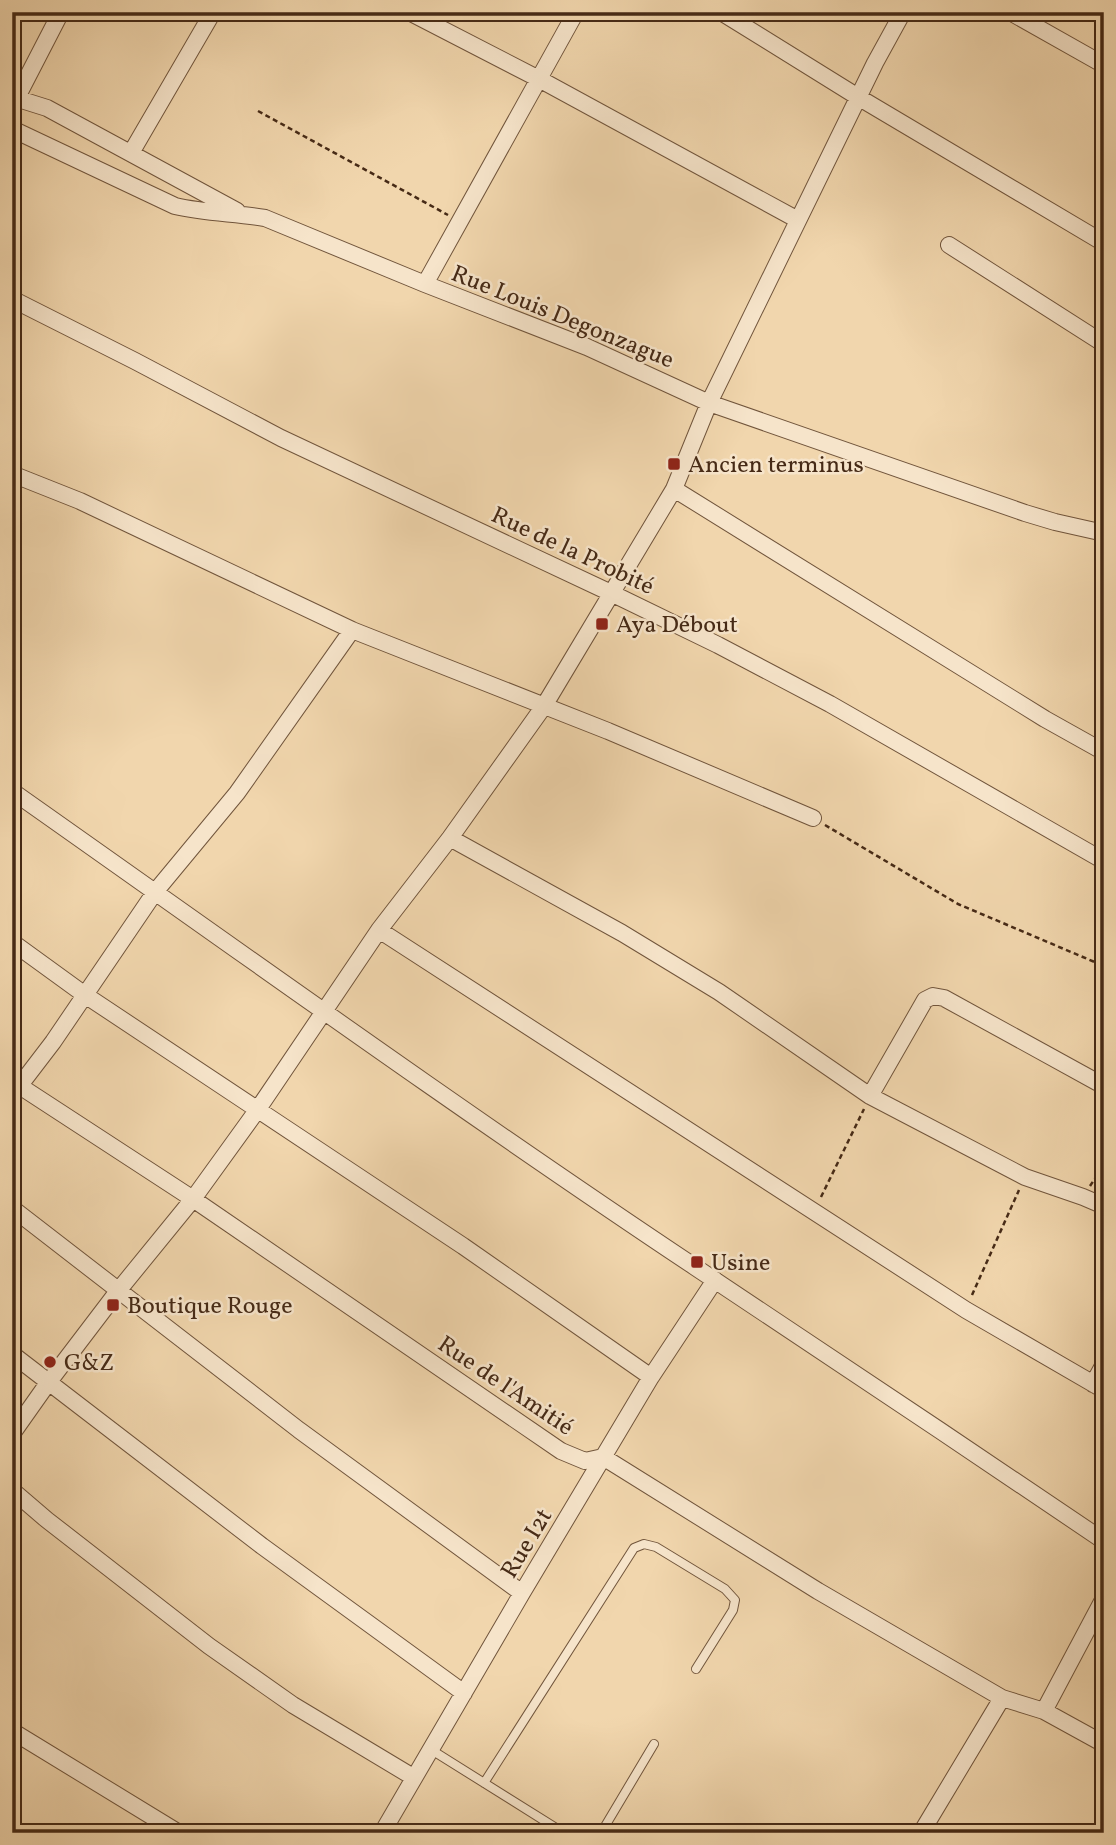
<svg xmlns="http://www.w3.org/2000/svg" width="1116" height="1845" font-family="Vollkorn,serif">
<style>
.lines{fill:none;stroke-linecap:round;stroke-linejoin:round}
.service-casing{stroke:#71553c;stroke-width:10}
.minor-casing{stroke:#71553c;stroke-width:18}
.path{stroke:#462a16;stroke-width:2.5;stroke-dasharray:5 3.5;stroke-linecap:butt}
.service{stroke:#f6e4ca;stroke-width:8}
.minor{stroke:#f6e4ca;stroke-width:16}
.poi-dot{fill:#8f2418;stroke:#f6e4ca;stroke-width:2.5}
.labels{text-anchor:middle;stroke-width:5;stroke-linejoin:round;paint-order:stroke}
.street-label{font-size:24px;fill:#462a16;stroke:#f6e4ca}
.poi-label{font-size:24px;fill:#462a16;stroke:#f6e4ca;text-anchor:start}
</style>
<rect width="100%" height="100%" fill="#f1d6ad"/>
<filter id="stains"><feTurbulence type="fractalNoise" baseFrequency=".00286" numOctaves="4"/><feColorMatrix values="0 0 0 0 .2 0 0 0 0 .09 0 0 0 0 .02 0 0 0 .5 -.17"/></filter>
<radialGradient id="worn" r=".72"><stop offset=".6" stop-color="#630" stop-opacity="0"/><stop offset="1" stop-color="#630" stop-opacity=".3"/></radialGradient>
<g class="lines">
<defs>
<path id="service" d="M430,1749L564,1833
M484,1783L634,1548L644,1544L656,1547L725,1589L735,1600L733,1610L696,1669
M601,1833L654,1744"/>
<path id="minor" d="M409,12L539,79L798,220
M721,12L858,97L1104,243
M1010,12L1104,65
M12,97L47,108L237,211
M13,105L61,12
M12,129L175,206C205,213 235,213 265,218L425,284L587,347L709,403L1025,513L1055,522L1104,533
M131,153L213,12
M949,245L1104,344
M425,284L576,12
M12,299L135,361L281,438L611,593L718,645L830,704L1104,861
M12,474L80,501L352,630L608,731L813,818
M674,489L1045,719L1104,752
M12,791C239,951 464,1113 695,1267C832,1358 968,1449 1104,1541
M450,838L622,933L719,992L870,1096L1025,1177L1083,1197L1104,1206
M379,930L966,1310L1104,1390
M12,942L85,995L463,1246L651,1377
M12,1081L193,1199L561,1451L585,1461L603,1457L818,1591L1002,1698L1044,1711L1104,1744
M14,1093L53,1042L155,892L237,793L352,630
M870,1096L925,1000L933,996L944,998L1104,1086
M12,1208L299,1430L522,1593
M12,1354L262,1546L464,1693
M1093,1384L1104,1364
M12,1434L48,1383L118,1291L193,1199L258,1109L379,930L450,838L544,706L674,489L709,403L875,63L903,12
M12,1490L47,1520L209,1646L293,1705L413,1777
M1044,1711L1104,1598
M12,1731L179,1833
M382,1833L522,1593L651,1377L715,1280
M921,1833L1002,1698"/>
</defs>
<use href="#service" class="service-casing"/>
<use href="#minor" class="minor-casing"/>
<path class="path" d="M258,111L448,215
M825,825L958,904L1104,966
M1090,1186L1104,1165
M821,1197L864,1109
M972,1295L1019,1190"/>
<use href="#service" class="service"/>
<use href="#minor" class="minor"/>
</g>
<g class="poi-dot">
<rect x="667" y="457" width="14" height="14" rx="3.5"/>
<rect x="595" y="617" width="14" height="14" rx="3.5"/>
<rect x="690" y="1255" width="14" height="14" rx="3.5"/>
<rect x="106" y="1298" width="14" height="14" rx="3.5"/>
<circle cx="50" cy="1362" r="7"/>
</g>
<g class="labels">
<g class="street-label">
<text transform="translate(563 316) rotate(22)" y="8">Rue Louis Degonzague</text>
<text transform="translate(573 550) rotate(25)" y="8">Rue de la Probité</text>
<text transform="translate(506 1385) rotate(34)" y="8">Rue de l'Amitié</text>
<text transform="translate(526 1543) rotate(-59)" y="8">Rue I2t</text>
</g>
<g class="poi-label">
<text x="688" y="472">Ancien terminus</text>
<text x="616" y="632">Aya Débout</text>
<text x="711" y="1270">Usine</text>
<text x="127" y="1313">Boutique Rouge</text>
<text x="64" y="1370">G&amp;Z</text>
</g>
</g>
<rect width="1116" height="1845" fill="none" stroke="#f1d6ad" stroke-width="42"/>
<rect x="14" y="14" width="1088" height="1817" fill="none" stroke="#462a16" stroke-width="3.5"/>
<rect x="21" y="21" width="1074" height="1803" fill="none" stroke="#462a16" stroke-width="2"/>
<rect width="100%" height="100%" filter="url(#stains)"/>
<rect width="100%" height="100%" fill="url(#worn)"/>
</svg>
